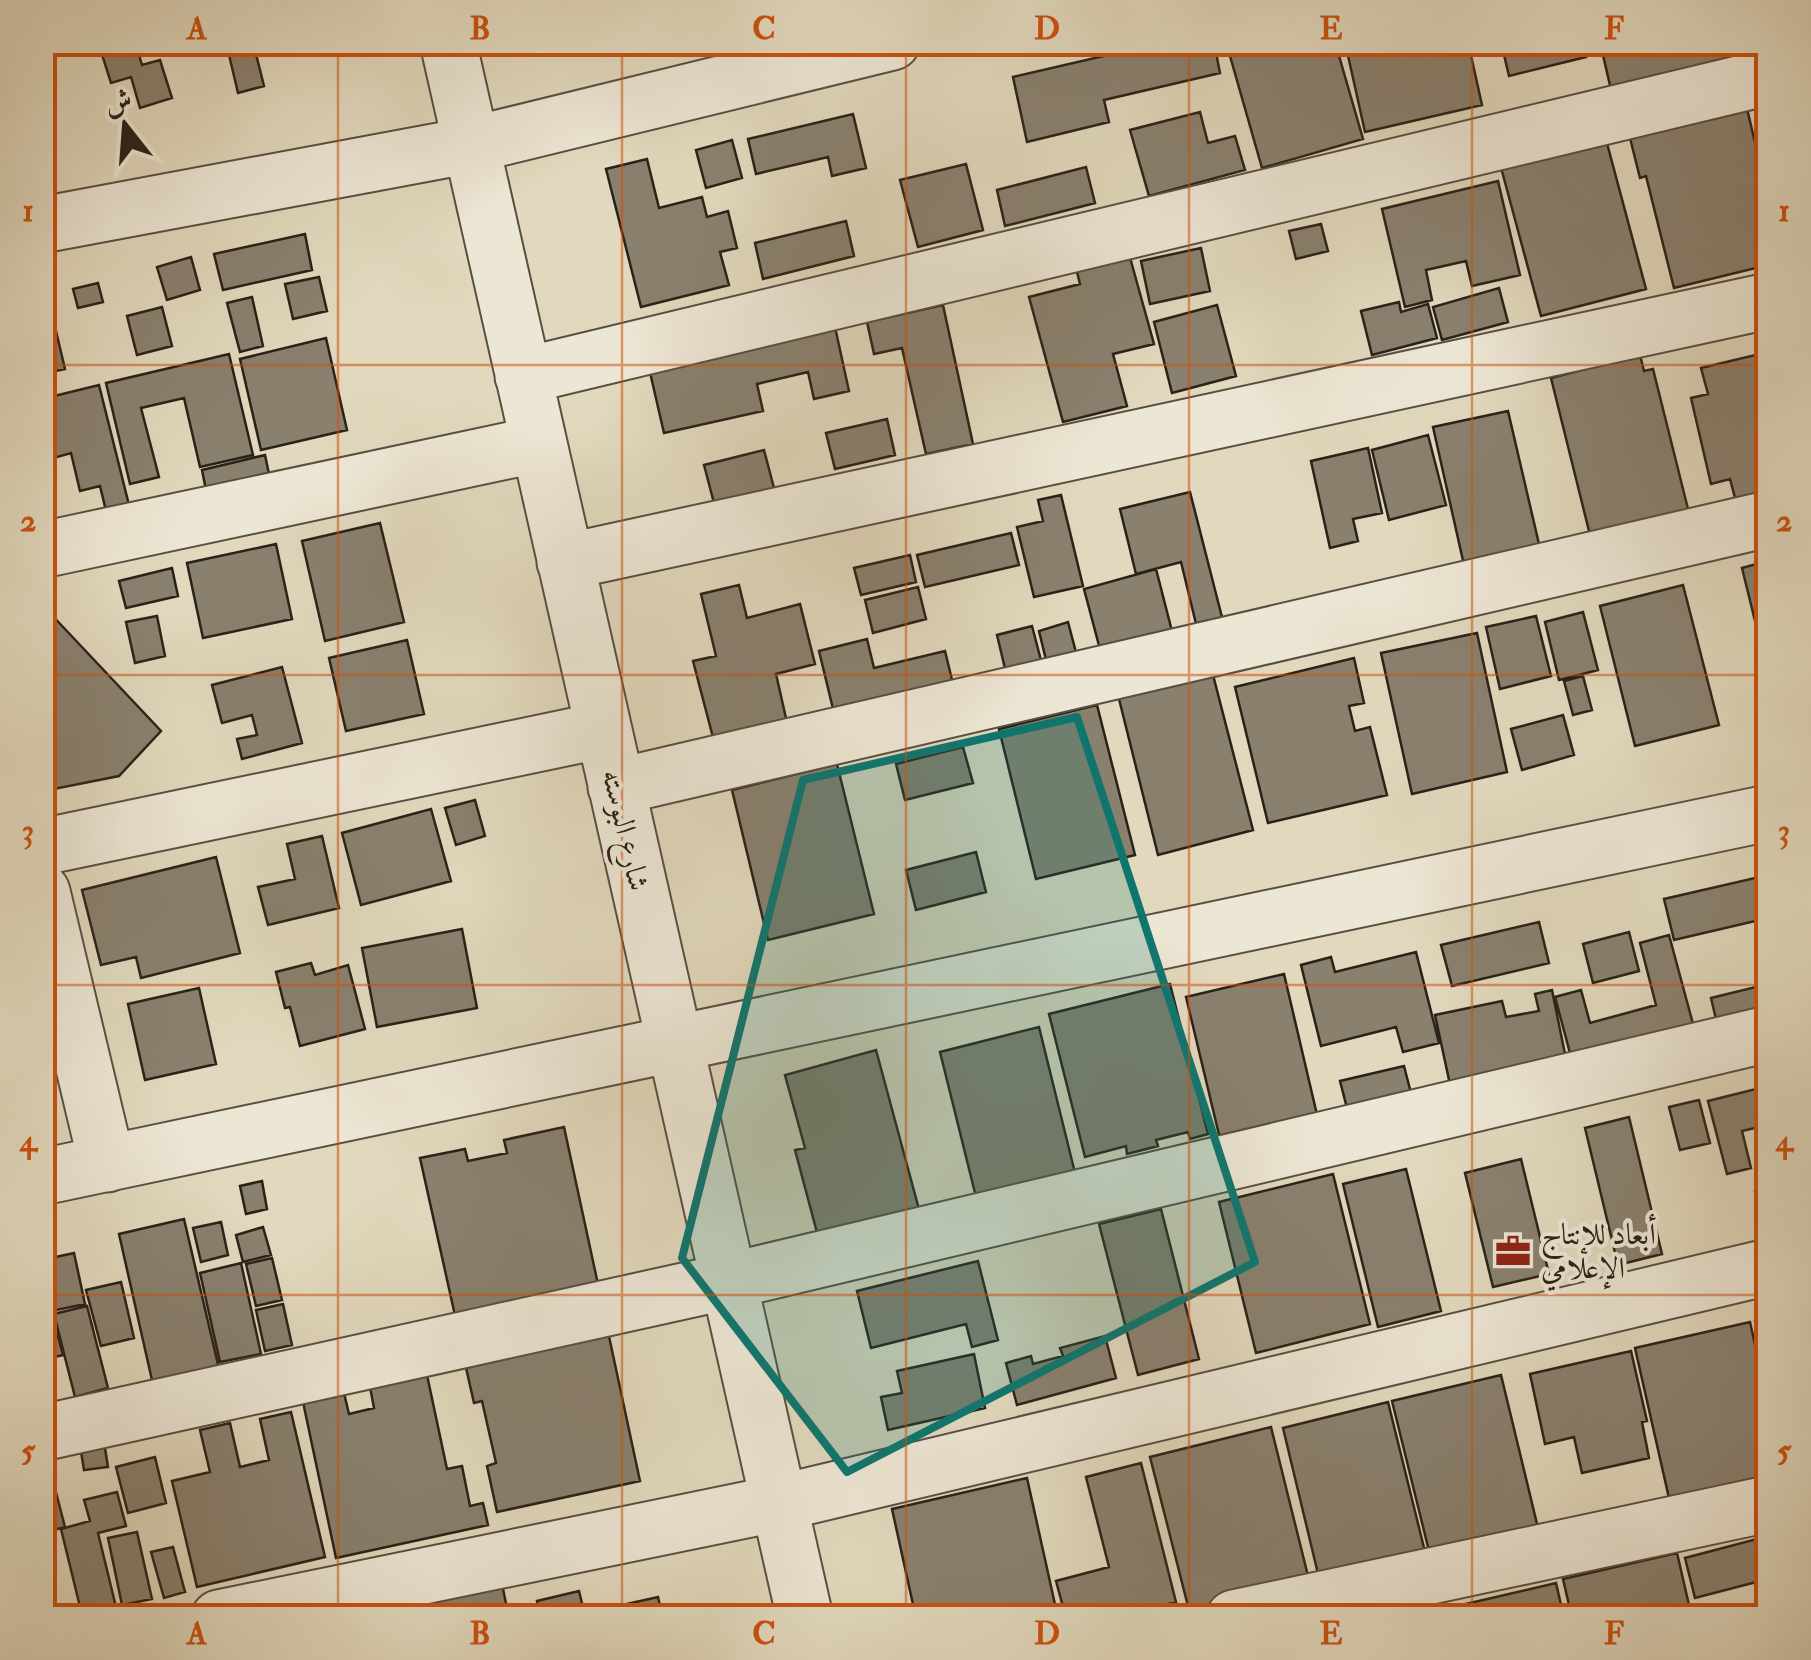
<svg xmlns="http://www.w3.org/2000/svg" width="1811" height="1660" font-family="'IM FELL Double Pica',Amiri,serif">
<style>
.building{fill:#89806e;stroke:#2a2119;stroke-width:2.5}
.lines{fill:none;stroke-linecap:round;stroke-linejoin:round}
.minor-casing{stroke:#584f42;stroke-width:59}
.minor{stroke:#ece6d4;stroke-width:55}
.marked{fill:#0f766e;fill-opacity:0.2;stroke:#0f766e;stroke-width:8;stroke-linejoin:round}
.grid{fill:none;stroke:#cc510e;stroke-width:2.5;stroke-opacity:0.55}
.labels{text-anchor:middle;stroke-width:8;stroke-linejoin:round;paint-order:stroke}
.street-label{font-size:30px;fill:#2a2119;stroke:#ece6d4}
.poi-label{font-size:30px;fill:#2a2119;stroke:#ece6d4;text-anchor:start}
.neatline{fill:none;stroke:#cc510e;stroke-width:4}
.grid-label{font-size:32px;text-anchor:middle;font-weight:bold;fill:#cc510e}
</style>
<rect width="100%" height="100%" fill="#e1d8bd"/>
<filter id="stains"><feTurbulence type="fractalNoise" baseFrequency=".002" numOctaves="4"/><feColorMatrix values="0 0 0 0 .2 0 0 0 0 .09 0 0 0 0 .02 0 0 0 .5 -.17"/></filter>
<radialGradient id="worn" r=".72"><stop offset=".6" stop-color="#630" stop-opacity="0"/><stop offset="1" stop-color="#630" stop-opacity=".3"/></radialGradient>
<path class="building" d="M98,42H135L142,65L160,60L172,98L140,108L131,77L111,83Z
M226,42H253L264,86L238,93Z
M1164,42H1214L1220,73L1104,100L1109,122L1027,142L1013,77Z
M1226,42H1335L1363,139L1262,168Z
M1345,42H1468L1482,105L1365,132Z
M1501,42H1583L1586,57L1509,76Z
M1600,42H1732L1740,79L1615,107Z
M1745,100L1768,198V265L1674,288L1646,176L1640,178L1628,130Z
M1200,112L1208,143L1235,136L1245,170L1149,196L1130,130Z
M853,114L866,168L832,176L828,157L756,174L748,139Z
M1604,132L1646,289L1541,316L1499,160Z
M732,140L742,178L706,188L696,150Z
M647,159L659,208L702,197L707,217L728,211L737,248L720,252L729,285L641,307L606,169Z
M966,164L983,230L918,247L900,180Z
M1086,167L1095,203L1005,226L997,190Z
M1498,181L1520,275L1472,286L1466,261L1426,270L1432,300L1405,307L1382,209Z
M846,221L854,256L763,279L755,243Z
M1321,224L1328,251L1296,259L1289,231Z
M305,234L312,270L223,290L214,254Z
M1201,248L1210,291L1150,304L1141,261Z
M1129,254L1154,344L1113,354L1127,406L1063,422L1029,297L1080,284L1076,268Z
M191,257L200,290L167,300L157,267Z
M319,277L327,311L293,319L285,284Z
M98,283L103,302L78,308L73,289Z
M1499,288L1508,322L1442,340L1433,307Z
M252,297L263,346L240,352L227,303Z
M1399,302L1401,312L1428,304L1437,338L1372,355L1361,311Z
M943,305L973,444L926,454L902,348L874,354L867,322Z
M1217,305L1236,376L1172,393L1154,322Z
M162,307L172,346L137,355L127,316Z
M835,327L849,391L814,399L808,372L757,384L763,411L664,433L649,368Z
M56,331L65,369L42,374V335Z
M326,338L347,430L261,450L240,359Z
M1768,352V506L1739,513L1730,479L1711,484L1691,398L1708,394L1701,368Z
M229,354L253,455L200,467L184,398L141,408L159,477L130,484L106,383Z
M1640,355L1644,371L1653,369L1688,509L1590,535L1551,378Z
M99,385L130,509L107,515L100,486L80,491L71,453L50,459L42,430V399Z
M1508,411L1542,557L1466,574L1433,427Z
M887,419L895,455L835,469L826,433Z
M1428,435L1446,505L1389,520L1372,450Z
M1368,448L1382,513L1353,519L1358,541L1330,548L1311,461Z
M764,450L774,488L714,503L704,465Z
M265,455L269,474L206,490L202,470Z
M1190,492L1224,625L1198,632L1181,562L1136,574L1120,509Z
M1061,495L1083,586L1034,597L1017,527L1043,521L1038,500Z
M380,523L404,622L325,641L302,541Z
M1011,533L1019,565L925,587L917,555Z
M276,544L292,619L203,638L187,563Z
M910,555L916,582L861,595L854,568Z
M1768,561V674L1742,568Z
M172,568L178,596L126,608L119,581Z
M1156,569L1173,635L1101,653L1084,589Z
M739,585L747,618L800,604L815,664L776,674L788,727L715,745L693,661L716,656L701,594Z
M1683,585L1719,725L1635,746L1600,606Z
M918,587L926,619L873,633L865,600Z
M48,611L161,731L119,776L54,789L42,778V617Z
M1583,612L1598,670L1559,680L1545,622Z
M157,616L165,656L135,663L126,622Z
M1536,616L1551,676L1500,689L1486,627Z
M1068,622L1078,660L1048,668L1039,631Z
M1032,626L1043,668L1007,677L997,635Z
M1477,633L1507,772L1412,794L1381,653Z
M867,639L874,668L945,651L954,688L835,717L819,651Z
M407,640L424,714L346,731L329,658Z
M1354,658L1364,703L1349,706L1355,731L1370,727L1387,795L1268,823L1235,687Z
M282,667L302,743L242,759L237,739L257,735L252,715L222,723L212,685Z
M1212,671L1253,830L1158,855L1118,695Z
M1583,676L1592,710L1573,715L1564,681Z
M1097,705L1135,855L1036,879L999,729Z
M1563,715L1574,755L1522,770L1511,729Z
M963,747L973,783L905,800L896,764Z
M837,764L874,914L768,940L732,790Z
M475,800L485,836L456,845L445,808Z
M431,809L451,881L361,905L342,833Z
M322,836L339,908L268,925L258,887L295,879L287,844Z
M976,852L986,892L916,910L906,870Z
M216,857L240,953L141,978L136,957L101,965L82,890Z
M1768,875V918L1674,940L1664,899Z
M1539,922L1549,963L1452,986L1441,945Z
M462,929L477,1008L377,1027L362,948Z
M1629,932L1639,971L1593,983L1583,944Z
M1669,935L1696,1035L1574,1068L1555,997L1581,990L1590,1023L1656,1005L1640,943Z
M1416,952L1439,1043L1403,1052L1396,1027L1321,1046L1301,965L1331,957L1335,972Z
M311,963L315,975L348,965L365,1029L300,1046L290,1007L285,1008L276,972Z
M1284,974L1318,1119L1221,1143L1186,997Z
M1170,984L1208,1134L1190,1139L1188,1132L1156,1140L1158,1146L1127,1154L1126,1146L1085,1157L1049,1014Z
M1768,984V1020L1719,1032L1711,998Z
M199,988L216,1064L145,1080L128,1004Z
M1552,990L1567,1064L1451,1089L1435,1015L1502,1001L1506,1017L1539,1011L1535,994Z
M1039,1027L1076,1177L977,1201L940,1052Z
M876,1050L920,1213L819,1240L795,1150L805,1148L785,1075Z
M1404,1066L1412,1097L1348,1112L1340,1081Z
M1768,1086V1125L1742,1131L1751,1168L1727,1174L1708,1101Z
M1699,1100L1710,1143L1680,1150L1669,1107Z
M1629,1117L1662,1254L1618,1265L1585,1128Z
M564,1127L599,1289L456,1320L420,1158L465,1149L468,1161L507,1153L504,1140Z
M1521,1159L1549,1274L1493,1287L1465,1173Z
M1406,1169L1441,1311L1378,1327L1343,1184Z
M1333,1174L1370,1324L1256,1353L1219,1202Z
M262,1181L267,1209L246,1214L240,1186Z
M1768,1189V1229L1764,1230L1755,1192Z
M1161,1209L1199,1359L1138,1375L1099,1224Z
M184,1219L220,1373L154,1389L119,1234Z
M221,1222L228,1255L201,1262L193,1228Z
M263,1227L271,1255L243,1262L236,1235Z
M74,1253L85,1304L42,1313V1260Z
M272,1258L282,1300L256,1306L246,1264Z
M978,1261L998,1340L972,1347L966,1324L871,1348L857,1291Z
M241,1263L261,1354L220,1362L200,1273Z
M121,1282L134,1338L101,1346L86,1290Z
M283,1304L292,1345L265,1351L256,1310Z
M87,1306L108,1388L75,1397L54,1314Z
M52,1314L63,1355L42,1360V1316Z
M1768,1318V1377L1755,1321Z
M1750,1322L1768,1404V1475L1669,1498L1635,1348Z
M607,1327L640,1481L497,1512L487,1466L496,1463L482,1401L474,1403L464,1359Z
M1105,1336L1116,1378L1017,1405L1006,1363L1031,1356L1033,1364L1063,1356L1060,1348Z
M1631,1351L1647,1421L1642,1422L1649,1458L1582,1473L1574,1437L1545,1444L1530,1374Z
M974,1354L985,1408L888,1430L881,1397L902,1393L897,1371Z
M427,1375L447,1469L462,1466L470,1506L483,1503L488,1525L336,1558L303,1402L344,1393L349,1414L374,1408L370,1387Z
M1501,1375L1538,1528L1430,1555L1392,1401Z
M1388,1402L1426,1556L1320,1582L1283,1428Z
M291,1412L325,1557L197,1587L172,1481L210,1472L200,1430L230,1423L240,1467L269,1460L260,1419Z
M1271,1427L1309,1580L1189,1610L1150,1457Z
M104,1442L108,1467L84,1470L80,1445Z
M155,1457L166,1503L128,1513L116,1467Z
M1141,1463L1176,1602L1117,1618H1066L1056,1581L1109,1567L1086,1477Z
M1027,1478L1058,1618H916L892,1509Z
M53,1481L65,1527L42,1533V1483Z
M117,1492L126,1526L98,1533L116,1607L82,1615L61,1529L90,1521L84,1500Z
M137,1532L152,1599L122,1605L108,1538Z
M1768,1536V1579L1695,1598L1685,1558Z
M173,1547L185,1592L164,1598L151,1552Z
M1677,1553L1692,1618H1652L1649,1606L1614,1614L1615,1618H1572L1563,1579Z
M1556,1583L1564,1618H1442L1440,1610Z
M502,1584L509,1618H354Z
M579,1591L585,1616L541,1618L537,1601Z
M658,1597L663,1618H601L600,1610Z"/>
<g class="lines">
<defs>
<path id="minor" d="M448,42L805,1618
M42,225L471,145L892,42
M523,376L1768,77
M42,550L539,444
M565,562L1768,301
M616,787L1768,519
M42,847L603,730
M42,892L107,1164
M42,1177L1768,813
M42,1433L729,1281L1768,1034
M219,1618L779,1503L1768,1267
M1234,1618L1768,1504"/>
</defs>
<use href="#minor" class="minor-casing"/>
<use href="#minor" class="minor"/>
</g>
<path class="marked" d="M1077,717L1255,1262L847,1472L682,1258L803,780Z"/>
<path class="grid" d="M338,42V1618M622,42V1618M906,42V1618M1189,42V1618M1472,42V1618M42,365H1768M42,675H1768M42,985H1768M42,1295H1768"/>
<defs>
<symbol id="office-bare" viewBox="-9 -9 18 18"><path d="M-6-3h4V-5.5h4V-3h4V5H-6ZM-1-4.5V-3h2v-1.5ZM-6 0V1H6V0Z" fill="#8f2418" stroke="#ece6d4" stroke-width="2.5" paint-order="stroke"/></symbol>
</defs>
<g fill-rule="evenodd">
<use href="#office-bare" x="1488" y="1226" width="50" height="50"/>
</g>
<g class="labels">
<g class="street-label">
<text transform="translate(626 830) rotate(77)" y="10">شارع البوسته</text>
</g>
<g class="poi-label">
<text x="1541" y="1244">أبعاد للإنتاج<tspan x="1541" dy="34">الإعلامي</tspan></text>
</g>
</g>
<rect width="1811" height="1660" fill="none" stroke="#e1d8bd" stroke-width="110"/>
<g transform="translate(125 125) rotate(343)" stroke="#ece6d4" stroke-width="8" paint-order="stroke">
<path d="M0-8L18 38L0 25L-18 38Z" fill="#2a2119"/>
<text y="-15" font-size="28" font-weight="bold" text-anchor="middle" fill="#2a2119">ش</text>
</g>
<rect x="55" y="55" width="1701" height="1550" class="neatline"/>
<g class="grid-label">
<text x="197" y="39">A</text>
<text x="480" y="39">B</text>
<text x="764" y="39">C</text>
<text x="1047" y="39">D</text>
<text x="1331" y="39">E</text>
<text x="1614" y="39">F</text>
<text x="28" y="221">1</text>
<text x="1784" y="221">1</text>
<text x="28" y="531">2</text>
<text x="1784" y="531">2</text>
<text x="28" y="841">3</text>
<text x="1784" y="841">3</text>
<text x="28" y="1151">4</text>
<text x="1784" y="1151">4</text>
<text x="28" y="1461">5</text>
<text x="1784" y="1461">5</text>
<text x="197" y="1644">A</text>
<text x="480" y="1644">B</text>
<text x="764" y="1644">C</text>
<text x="1047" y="1644">D</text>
<text x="1331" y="1644">E</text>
<text x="1614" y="1644">F</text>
</g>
<rect width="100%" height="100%" filter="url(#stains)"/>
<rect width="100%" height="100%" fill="url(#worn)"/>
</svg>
